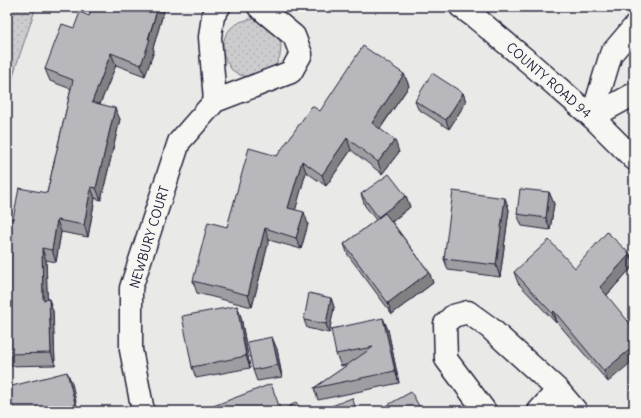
<svg xmlns="http://www.w3.org/2000/svg" width="641" height="418" font-family="Delius,sans-serif">
<style>
.grass{fill:url(#grass-dots);stroke:#777784}
.lines{fill:none;stroke-linecap:round;stroke-linejoin:round}
.minor-casing{stroke:#22223b;stroke-width:25}
.tertiary-casing{stroke:#22223b;stroke-width:25}
.minor{stroke:#f6f6f2;stroke-width:22}
.tertiary{stroke:#f6f6f2;stroke-width:22}
.wall{fill:#9e9ea2;stroke:#22223b}
.shaded-wall{fill:#818184;stroke:#22223b}
.building{fill:#b8b8bc;stroke:#22223b}
.labels{text-anchor:middle;stroke-width:3;stroke-linejoin:round;paint-order:stroke}
.street-label{font-size:13px;fill:#22223b;stroke:#f6f6f2}
</style>
<defs>
<pattern id="grass-dots" width="8" height="8" patternUnits="userSpaceOnUse"><rect width="8" height="8" fill="#ccccce"/><path d="M2 2h.1M6 6h.1" fill="none" stroke="#afafb2" stroke-width="1.8" stroke-linecap="round"/></pattern>
</defs>
<rect width="100%" height="100%" fill="#e9e9e7"/>
<filter id="ink" filterUnits="userSpaceOnUse"><feTurbulence type="fractalNoise" baseFrequency=".025" numOctaves="2"/><feDisplacementMap in="SourceGraphic" scale="8" xChannelSelector="R" yChannelSelector="G"/><feConvolveMatrix kernelMatrix="1 2 1 2 8 2 1 2 1" color-interpolation-filters="sRGB"/></filter>
<g filter="url(#ink)">
<path class="grass" d="M7,7H36L16,66L7,99Z
M249,19H258L279,37L281,46L280,56L276,65L269,72L250,77L240,75L232,70L226,61L223,52V43L226,34L232,27L240,22Z"/>
<g class="lines">
<defs>
<path id="minor" d="M215,101L210,37L213,16L219,7
M592,117L611,54L634,27
M592,117L634,94
M143,411L131,350V288L179,142L215,101L291,72L301,54L294,36L259,7
M485,411L446,359L445,324L453,316L468,312L490,328L558,390L576,411
M539,411L558,390"/>
<path id="tertiary" d="M461,7L476,18L531,64L592,117L634,159"/>
</defs>
<use href="#minor" class="minor-casing"/>
<use href="#tertiary" class="tertiary-casing"/>
<use href="#minor" class="minor"/>
<use href="#tertiary" class="tertiary"/>
</g>
<path class="wall" d="M92,7H165L153,48L154,51L145,76L116,65L100,104L120,119L101,200L95,198L88,237L61,232L56,262L46,260L47,300L49,299L53,311L55,365L7,366V218L13,219L47,193L71,89L50,81L45,69L89,16Z
M404,74L409,86L380,129L399,152L382,174L351,150L326,186L306,172L295,210L308,224L301,249L269,240L252,307L197,293L193,281L227,227L277,156L320,111Z
M463,93L466,102L449,129L418,109L415,101Z
M549,192L554,204L550,230L522,226L517,214Z
M361,194L406,196L410,207L392,222L429,272L433,283L392,314L348,255L344,244L376,220L365,206Z
M505,198L509,210L500,277L448,270L444,259Z
M630,254L634,265L607,295L608,382L557,322L556,323L518,283L514,272L575,268Z
M331,298L334,307L329,333L307,328L304,320Z
M237,306L241,317L250,368L196,378L192,367Z
M383,318L388,330L399,383L318,400L314,388L349,364L341,366L336,354Z
M277,349L282,377L257,381L253,370Z
M634,384V398L630,387Z"/>
<path class="shaded-wall" d="M158,7H165L153,48L154,51L145,76L141,65Z
M111,53L116,65L96,114L92,102Z
M404,74L409,86L376,134L372,123Z
M463,93L466,102L449,129L446,120Z
M115,108L120,119L101,200L96,188Z
M347,138L351,150L326,186L322,175Z
M395,140L399,152L382,174L378,162Z
M302,161L306,172L293,219L288,208Z
M91,187L95,198L88,237L84,225Z
M549,192L554,204L550,230L546,218Z
M406,196L410,207L382,229L378,217Z
M505,198L509,210L500,277L496,265Z
M304,212L308,224L301,249L296,238Z
M57,220L61,232L56,262L52,250Z
M265,228L269,240L252,307L248,295Z
M42,248L46,260L48,311L43,300Z
M630,254L634,265L604,298L600,287Z
M429,272L433,283L392,314L388,303Z
M331,298L334,307L329,333L326,324Z
M49,299L53,311L55,365L51,353Z
M237,306L241,317L250,368L246,356Z
M554,311L557,322L556,323L552,313Z
M383,318L388,330L399,383L395,371Z
M272,337L277,349L282,377L278,365Z
M634,346V360L608,382L604,371Z
M67,372L72,383L78,411H77Z"/>
<path class="building" d="M92,7H158L148,39H150L141,65L111,53L92,102L115,108L96,188L91,187L84,225L57,220L52,250L42,248L43,300L49,299L51,353L7,354V218L13,219L19,188L47,193L73,80L45,69L62,24L74,28L80,12L89,16Z
M363,46L404,74L372,123L395,140L378,162L347,138L322,175L302,161L288,208L304,212L296,238L265,228L248,295L193,281L208,222L227,227L249,148L277,156L312,106L320,111Z
M432,73L463,93L446,120L415,101Z
M389,174L406,196L378,217L361,194Z
M520,189L549,192L546,218L517,214Z
M453,191L505,198L496,265L444,259Z
M385,213L429,272L388,303L344,244Z
M607,232L630,254L600,287L632,326L634,324V346L604,371L554,311L552,313L514,272L549,240L575,268Z
M309,293L331,298L326,324L304,320Z
M237,306L246,356L192,367L182,316Z
M383,318L395,371L314,388L373,347L336,354L331,329Z
M272,337L278,365L253,370L247,342Z
M67,372L77,411H13L8,387Z
M271,384L281,411H203V410Z
M634,384V393L630,387Z
M411,392L422,411H377Z
M352,398L357,411H319Z
M296,402L302,411H283Z"/>
</g>
<g class="labels">
<g class="street-label">
<text transform="translate(549 80) rotate(41)" y="5">COUNTY ROAD 94</text>
<text transform="translate(149 237) rotate(-73)" y="5">NEWBURY COURT</text>
</g>
</g>
<rect width="641" height="418" fill="none" stroke="#f6f6f2" stroke-width="24"/>
<rect x="12" y="12" width="617" height="394" fill="none" stroke="#22223b" stroke-width="1.5" filter="url(#ink)"/>
</svg>
